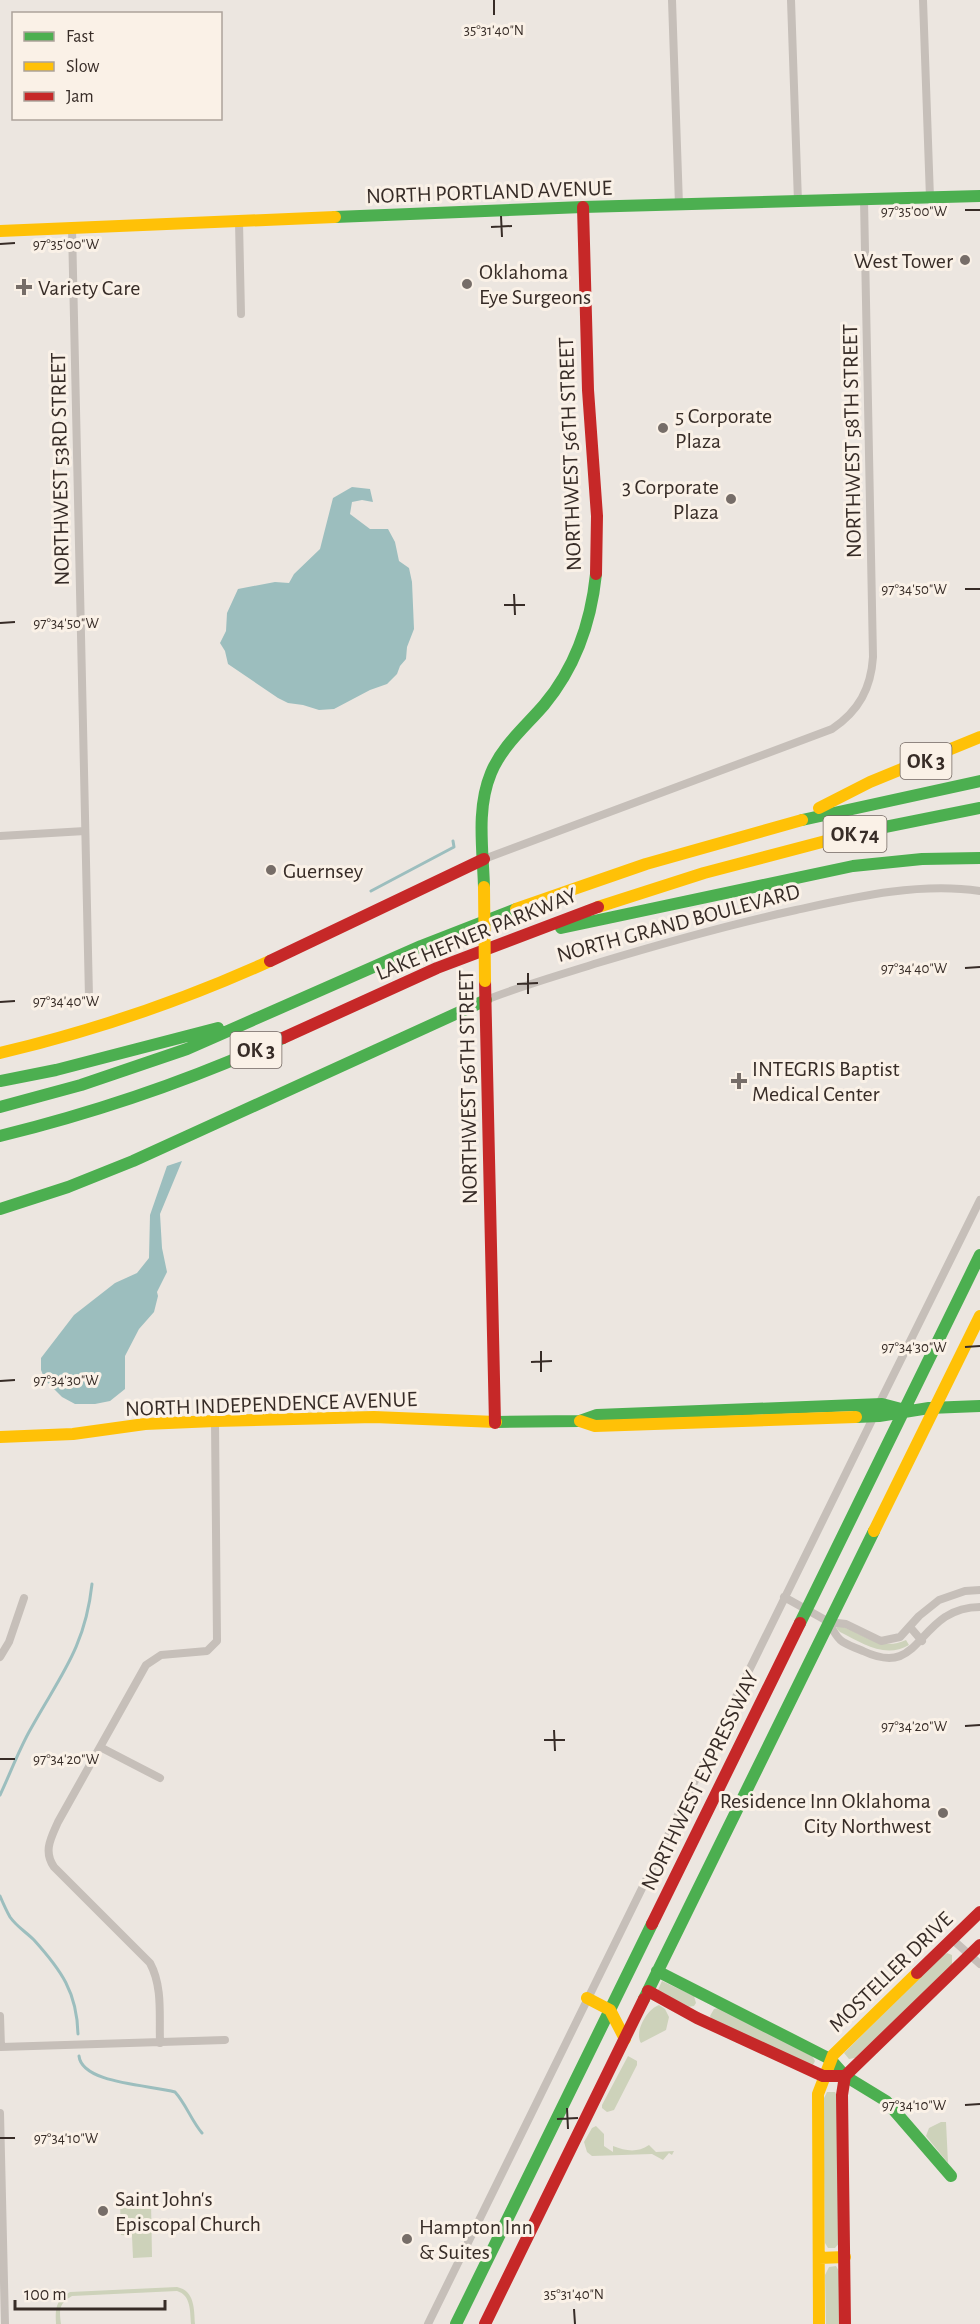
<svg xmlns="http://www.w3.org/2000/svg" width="980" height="2324" font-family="'Alegreya Sans',sans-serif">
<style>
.green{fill:#cdd2ba}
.water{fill:#9cbebe}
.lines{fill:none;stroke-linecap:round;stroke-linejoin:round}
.stream{stroke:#9cbebe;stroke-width:3}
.street{stroke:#c6bfb9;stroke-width:8}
.fast{stroke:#4caf50;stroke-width:12}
.slow{stroke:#ffc107;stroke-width:12}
.jam{stroke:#c62828;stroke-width:12}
.slow-bridge{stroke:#ffc107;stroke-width:12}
.ticks{fill:none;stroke:#372c27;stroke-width:2}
.poi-dot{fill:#766d68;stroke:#faf1e7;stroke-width:2}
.labels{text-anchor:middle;stroke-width:6;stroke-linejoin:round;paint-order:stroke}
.shield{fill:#faf1e7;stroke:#726761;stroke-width:1.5}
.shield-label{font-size:21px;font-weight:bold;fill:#372c27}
.street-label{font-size:22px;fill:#372c27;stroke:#faf1e7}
.poi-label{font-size:22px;fill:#372c27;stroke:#faf1e7;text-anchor:start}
.ticks-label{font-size:15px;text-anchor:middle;fill:#372c27;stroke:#faf1e7;stroke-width:6;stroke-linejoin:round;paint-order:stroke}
</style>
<rect width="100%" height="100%" fill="#ece6e0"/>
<path class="green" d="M838,1625C863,1633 880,1652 906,1640L909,1645C885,1659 862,1643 840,1632L836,1628Z
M947,1953L952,1955V1965L855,2058L849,2059L844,2053L942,1956Z
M662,1981L694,1996L696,2003L694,2006L688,2007L657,1992Z
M659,2005L665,2009L669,2017L666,2030L641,2043C634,2032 647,2009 659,2005Z
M718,2008L812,2056L815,2061L812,2067L712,2021L710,2016L714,2009Z
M628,2056L637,2061V2065L614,2110L607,2112L602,2108V2105Z
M827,2092H835L838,2098L840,2242L835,2248H828L825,2243L823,2100Z
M941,2122H946L948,2163L926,2136L929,2128Z
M596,2126L604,2134V2146L613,2152V2146C626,2151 637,2153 649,2145L656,2152L674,2151L672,2155L669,2153L663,2160L652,2154L592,2156L587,2152L584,2142L592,2128Z
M151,2201L152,2257L133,2258L132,2236L121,2235L120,2202Z
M836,2266L840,2273L841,2324H826L825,2275L829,2267Z
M177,2287C195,2291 194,2309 195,2324H191C190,2311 191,2295 177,2291L72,2296C59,2303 59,2310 61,2324H56C55,2308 56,2300 70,2292Z"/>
<path class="water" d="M352,487L370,489L373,502L362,500L352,502L350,514L370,529H388L395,542L399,561L409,568L412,582L414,629L407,647L406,659L400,666L397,674L387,684L370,690L334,709L319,710L303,705L288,703L278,698L228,664L225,651L220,643L226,631L227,613L238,589L275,582L289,583L294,574L320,549L333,498Z
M182,1161L160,1214L162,1248L167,1272L157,1292L158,1296L154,1312L139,1329L125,1356V1389L110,1401L95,1404H75L62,1397L45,1380L41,1370V1358L74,1315L115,1283L137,1273L149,1258L150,1215L167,1166Z"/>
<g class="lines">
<path class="stream" d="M371,891L454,847L453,841
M0,1795C10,1774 18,1752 29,1732C59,1677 85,1649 92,1584
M0,1896C3,1903 6,1910 10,1917C16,1926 26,1932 34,1940C61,1970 77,1992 78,2034
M79,2056C82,2084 151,2085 175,2092C186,2104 191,2120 202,2133"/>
<path class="street" d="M672,0L679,205
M791,0L798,202
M923,0L930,198
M239,222L241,314
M72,228L89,997
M0,836L85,831
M484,859L832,729C859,711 871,688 873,657L864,200
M486,1000C521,986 557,976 594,964C660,944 727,925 796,910C855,897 919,882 980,891
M879,1404L980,1200
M784,1597L829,1622L846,1624L881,1641L900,1637L919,1616L939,1600L965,1591L980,1590
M829,1623C840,1644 842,1642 863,1651C910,1673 914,1638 945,1617C956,1610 967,1607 980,1607
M910,1627L922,1641
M0,1657L9,1642L24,1598
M100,1747L160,1778
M953,1940L980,1964
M0,2016L1,2047L225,2040
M160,2043C159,2016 163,1987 150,1963L54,1867C43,1851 51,1838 58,1822L146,1665L161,1655L207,1651L217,1641L215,1421
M0,2113L5,2324
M428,2324L874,1416"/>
<path class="fast" d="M335,217L583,207L980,196
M802,820L980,781
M860,832L980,808
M484,887C483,850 476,809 491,773C502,746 525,727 544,705C575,668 591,622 596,574
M561,928L853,866L922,859L980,858
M0,1081L56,1070L218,1028
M0,1107L81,1085L187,1049L421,946L516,909
M0,1136C97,1112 192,1080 283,1038
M0,1209L68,1187L133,1161L486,1000
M856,1417L879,1416L929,1408L980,1406
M496,1422L580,1421L597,1415L882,1404L905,1410
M800,1623L980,1255
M657,1971L830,2059L845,2076L886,2101L951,2176
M644,1999L874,1531
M456,2324L652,1924"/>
<path class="slow" d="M0,231L335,217
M819,808L870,782L980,737
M598,907L704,873L860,832
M516,909L646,864L802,820
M0,1053C93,1031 182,1001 270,961
M580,1421L595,1426L856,1417
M0,1437L73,1434L145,1424L215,1421L374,1417L496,1422
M874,1531L980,1316
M587,1998L610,2010L625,2039
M819,2258L845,2257
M819,2324L818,2094L833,2055L917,1973"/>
<path class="jam" d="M583,207L588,390L597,516L596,574
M270,961L484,859
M485,981L495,1423
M283,1038L437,968L598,907
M652,1924L800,1623
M917,1973L980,1912
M648,1991L697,2018L823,2076H845
M485,2324L644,1999
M845,2324L842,2095L845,2076L980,1945"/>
<path class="slow-bridge" d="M484,887L485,981"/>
</g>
<path class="ticks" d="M494,0V15M965,210H980M501,216L502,237M491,227L512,226M0,244L15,243M965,589H980M514,594L515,615M504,605H525M0,623L15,622M965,968L980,967M528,973V994M517,984L538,983M0,1002L15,1001M965,1347L980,1346M541,1351V1372M531,1362L552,1361M0,1381L15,1380M965,1726L980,1725M554,1730L555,1751M544,1740H565M0,1759H15M965,2105L980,2104M567,2108L568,2129M557,2119L578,2118M0,2138H15M574,2309L575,2324"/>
<g class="poi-dot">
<circle cx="965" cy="260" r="6"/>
<circle cx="467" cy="284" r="6"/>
<path d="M21 278h6v6h6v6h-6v6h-6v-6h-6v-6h6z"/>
<circle cx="663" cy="428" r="6"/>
<circle cx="731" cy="499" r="6"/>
<circle cx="271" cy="870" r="6"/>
<path d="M736 1072h6v6h6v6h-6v6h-6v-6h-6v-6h6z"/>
<circle cx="943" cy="1813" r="6"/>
<circle cx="103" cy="2211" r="6"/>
<circle cx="407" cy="2239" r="6"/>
</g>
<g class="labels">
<g class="shield">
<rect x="900.5" y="743" width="51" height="36" rx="4.5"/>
<rect x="823.5" y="816" width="63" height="36" rx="4.5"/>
<rect x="230.5" y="1032" width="51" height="36" rx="4.5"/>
</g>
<g class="shield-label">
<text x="926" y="768">OK 3</text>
<text x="855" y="841">OK 74</text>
<text x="256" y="1057">OK 3</text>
</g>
<g class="street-label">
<text transform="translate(489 191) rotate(-2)" y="8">NORTH PORTLAND AVENUE</text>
<text transform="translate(851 441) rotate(-91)" y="8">NORTHWEST 58TH STREET</text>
<text transform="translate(569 454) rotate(-92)" y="8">NORTHWEST 56TH STREET</text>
<text transform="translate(59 469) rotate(-91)" y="8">NORTHWEST 53RD STREET</text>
<text transform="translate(678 922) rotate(-15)" y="8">NORTH GRAND BOULEVARD</text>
<text transform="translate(476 933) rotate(-22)" y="8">LAKE HEFNER PARKWAY</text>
<text transform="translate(467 1087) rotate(-91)" y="8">NORTHWEST 56TH STREET</text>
<text transform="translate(271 1403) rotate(-2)" y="8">NORTH INDEPENDENCE AVENUE</text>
<text transform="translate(699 1780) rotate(-64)" y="8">NORTHWEST EXPRESSWAY</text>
<text transform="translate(890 1971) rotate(-44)" y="8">MOSTELLER DRIVE</text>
</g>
<g class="poi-label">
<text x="953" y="268" text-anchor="end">West Tower</text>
<text x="479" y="279">Oklahoma<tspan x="479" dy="25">Eye Surgeons</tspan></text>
<text x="38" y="295">Variety Care</text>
<text x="675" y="423">5 Corporate<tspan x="675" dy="25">Plaza</tspan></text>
<text x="719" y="494" text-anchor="end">3 Corporate<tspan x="719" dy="25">Plaza</tspan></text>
<text x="283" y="878">Guernsey</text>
<text x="752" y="1076">INTEGRIS Baptist<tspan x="752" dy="25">Medical Center</tspan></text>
<text x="931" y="1808" text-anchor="end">Residence Inn Oklahoma<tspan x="931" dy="25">City Northwest</tspan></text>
<text x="115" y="2206">Saint John's<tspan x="115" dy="25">Episcopal Church</tspan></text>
<text x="419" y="2234">Hampton Inn<tspan x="419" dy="25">&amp; Suites</tspan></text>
</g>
</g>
<g class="ticks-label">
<text x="494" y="35">35°31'40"N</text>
<text x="914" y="216">97°35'00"W</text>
<text x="66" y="249">97°35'00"W</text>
<text x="914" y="594">97°34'50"W</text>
<text x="66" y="628">97°34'50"W</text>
<text x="914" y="973">97°34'40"W</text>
<text x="66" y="1006">97°34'40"W</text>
<text x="914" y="1352">97°34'30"W</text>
<text x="66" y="1385">97°34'30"W</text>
<text x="914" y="1731">97°34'20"W</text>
<text x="66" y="1764">97°34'20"W</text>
<text x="914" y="2110">97°34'10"W</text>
<text x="66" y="2143">97°34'10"W</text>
<text x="574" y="2299">35°31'40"N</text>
</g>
<rect x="12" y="12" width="210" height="108" fill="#faf1e7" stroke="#aca29a" stroke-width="1.5"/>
<rect x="24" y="32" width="30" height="9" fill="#4caf50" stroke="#aca29a" stroke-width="1.5"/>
<text x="66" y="42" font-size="18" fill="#372c27">Fast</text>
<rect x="24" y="62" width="30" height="9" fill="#ffc107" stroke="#aca29a" stroke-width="1.5"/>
<text x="66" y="72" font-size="18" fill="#372c27">Slow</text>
<rect x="24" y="92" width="30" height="9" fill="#c62828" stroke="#aca29a" stroke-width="1.5"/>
<text x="66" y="102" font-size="18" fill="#372c27">Jam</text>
<path d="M15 2300v9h150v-9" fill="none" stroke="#372c27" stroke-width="3"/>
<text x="24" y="2300" font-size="18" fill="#372c27" stroke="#faf1e7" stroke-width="4.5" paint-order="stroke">100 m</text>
</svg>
